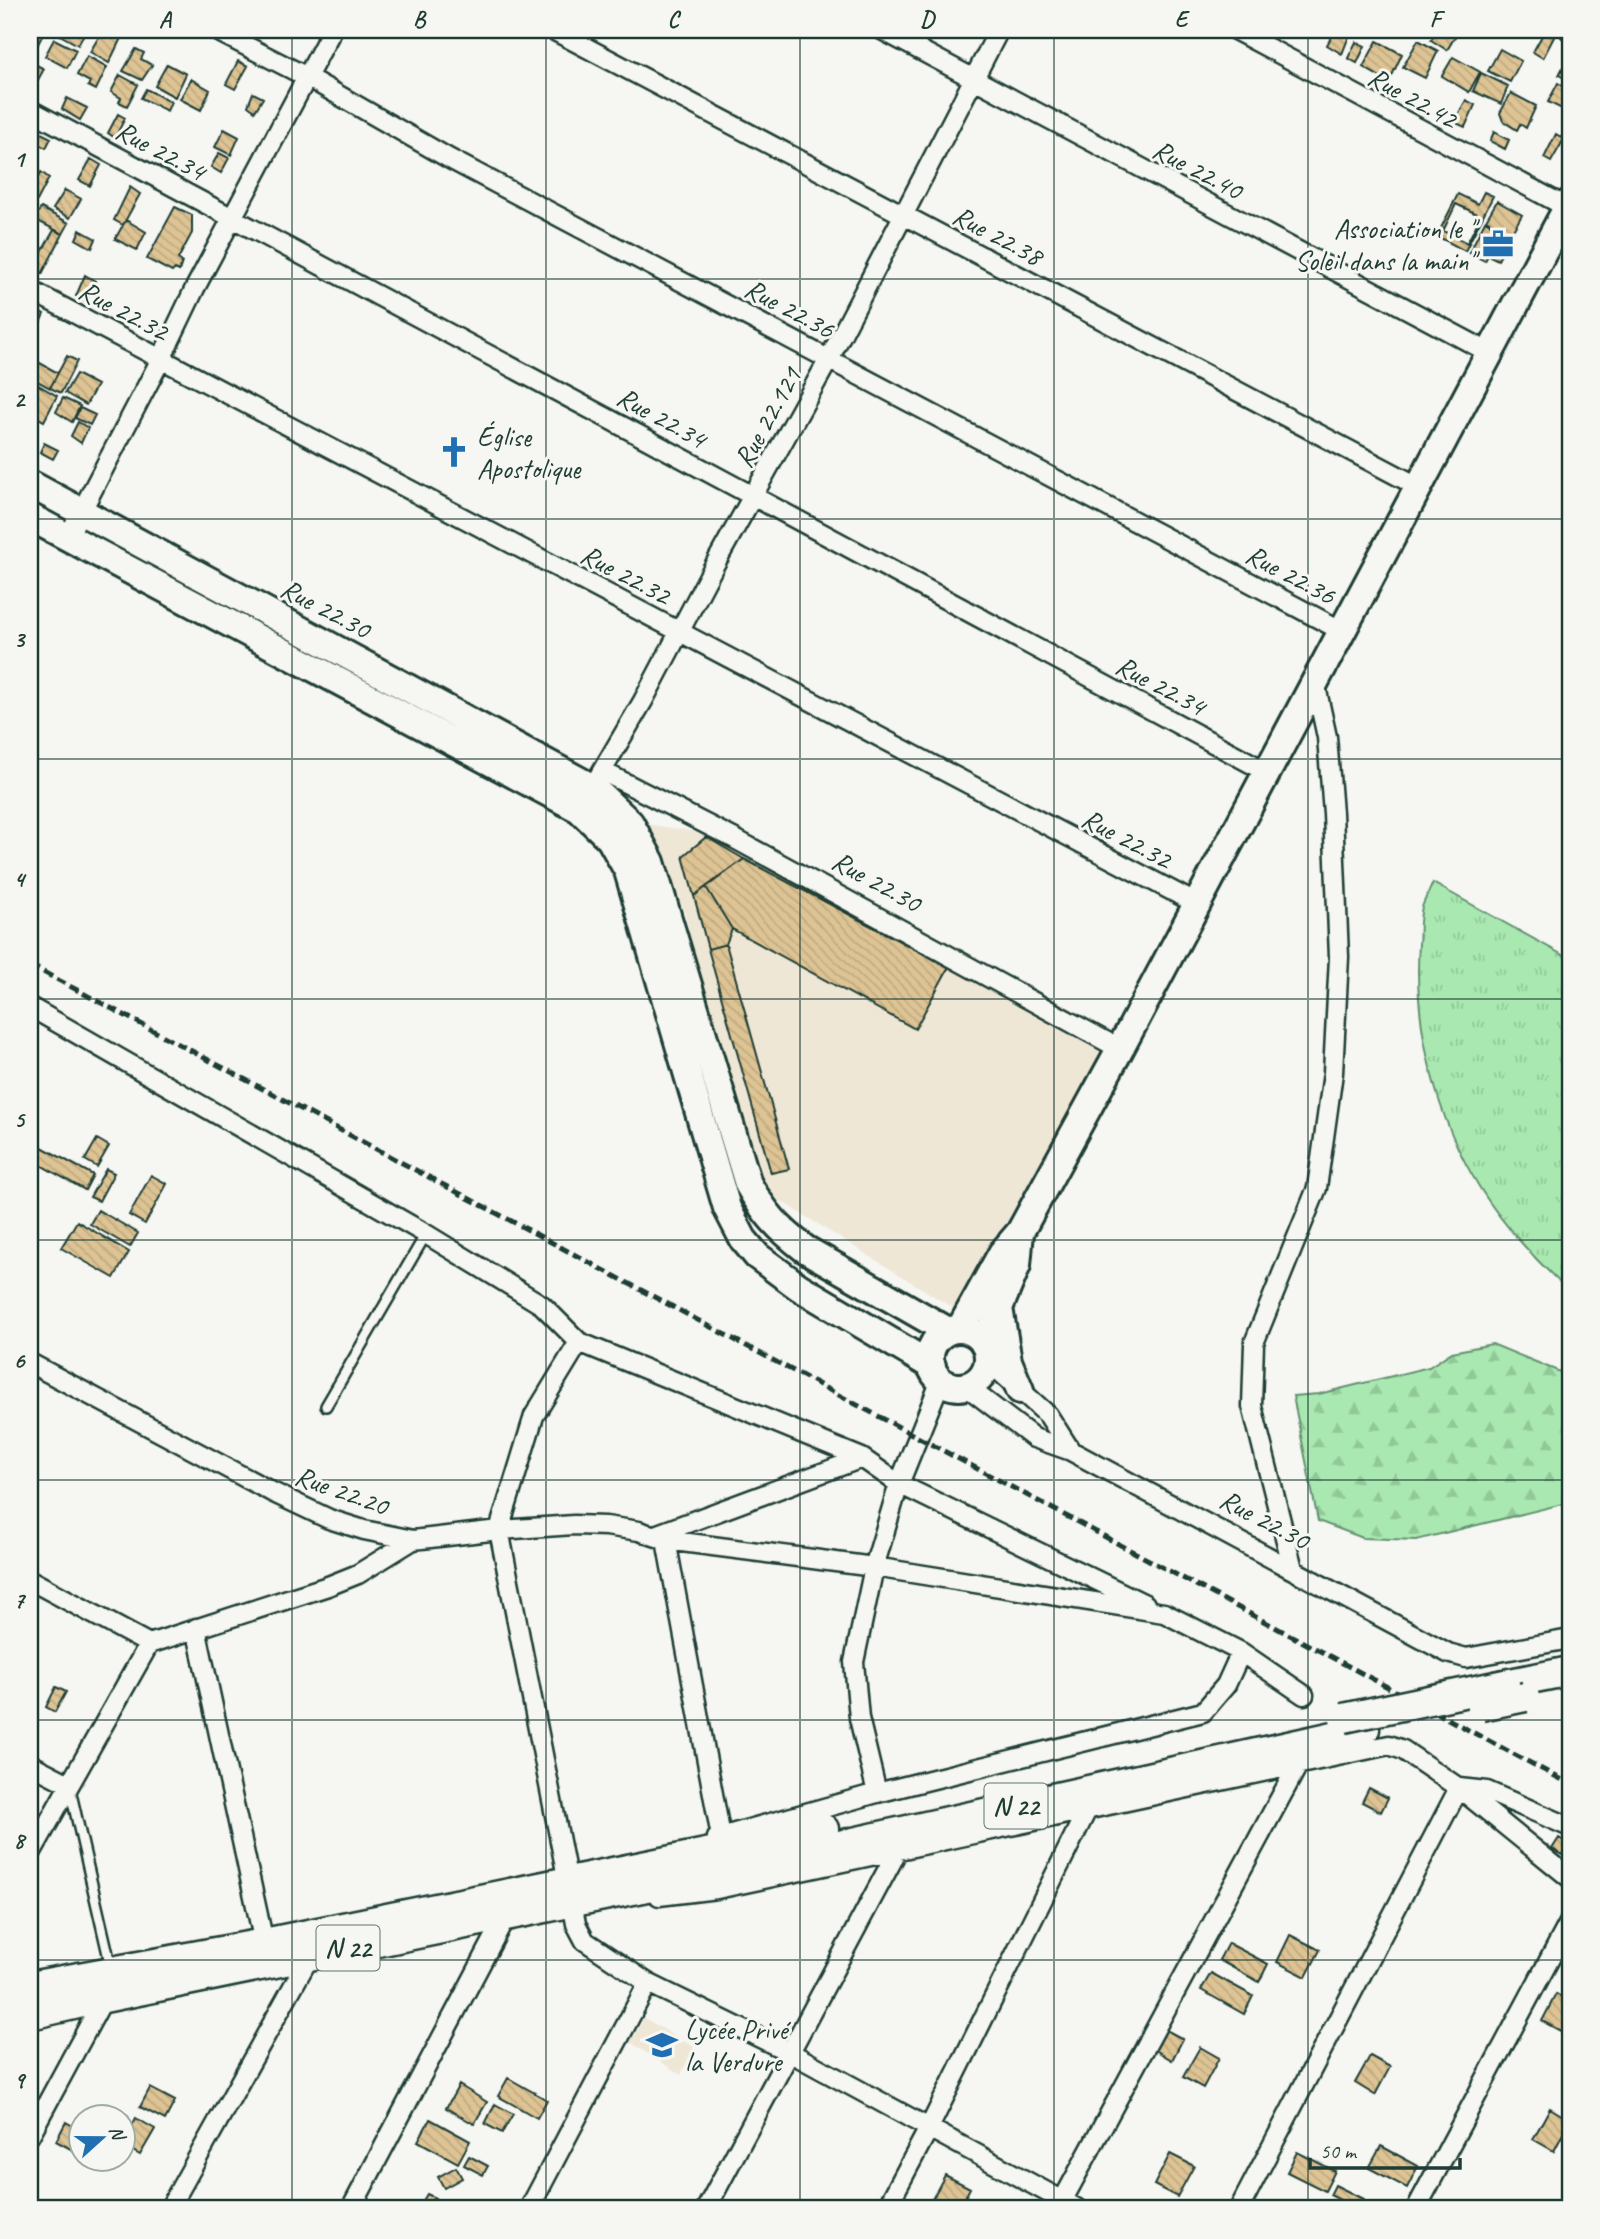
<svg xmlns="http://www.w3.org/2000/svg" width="1600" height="2239" font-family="Caveat,sans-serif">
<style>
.built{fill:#efe7d6}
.grass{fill:url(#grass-tufts);stroke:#649272;stroke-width:2}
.forest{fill:url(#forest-firs);stroke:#649272;stroke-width:2}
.building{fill:url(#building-back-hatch);stroke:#1f3d34;stroke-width:2;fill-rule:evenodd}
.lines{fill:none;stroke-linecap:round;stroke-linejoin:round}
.lane-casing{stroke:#1f3d34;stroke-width:14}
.street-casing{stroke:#1f3d34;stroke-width:23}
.secondary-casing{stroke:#1f3d34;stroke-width:32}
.primary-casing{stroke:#1f3d34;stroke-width:33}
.lane{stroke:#f6f6f2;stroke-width:9}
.street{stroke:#f6f6f2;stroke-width:18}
.secondary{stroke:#f6f6f2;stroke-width:26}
.primary{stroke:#f6f6f2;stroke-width:28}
.rail{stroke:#1f3d34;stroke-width:5;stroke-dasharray:10 5;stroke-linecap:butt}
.primary-bridge-casing{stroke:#1f3d34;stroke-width:33;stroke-linecap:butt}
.primary-bridge{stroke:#f6f6f2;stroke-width:28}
.grid{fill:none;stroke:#1f3d34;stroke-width:2;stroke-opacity:0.55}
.labels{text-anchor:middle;stroke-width:6;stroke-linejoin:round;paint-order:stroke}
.shield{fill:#f6f6f2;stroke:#60746d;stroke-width:2}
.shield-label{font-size:26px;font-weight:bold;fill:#1f3d34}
.street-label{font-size:28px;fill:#1f3d34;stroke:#f6f6f2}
.poi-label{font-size:28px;fill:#1f3d34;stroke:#f6f6f2;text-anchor:start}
.neatline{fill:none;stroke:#1f3d34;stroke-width:2.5}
.grid-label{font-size:23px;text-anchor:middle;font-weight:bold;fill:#1f3d34}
</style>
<defs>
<pattern id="grass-tufts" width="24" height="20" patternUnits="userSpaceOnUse" patternTransform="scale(1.75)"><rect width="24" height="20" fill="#a9e8b0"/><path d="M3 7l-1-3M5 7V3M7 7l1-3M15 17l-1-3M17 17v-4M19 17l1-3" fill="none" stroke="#91c898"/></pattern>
<pattern id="forest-firs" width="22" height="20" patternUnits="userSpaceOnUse" patternTransform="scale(1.75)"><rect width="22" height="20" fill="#a9e8b0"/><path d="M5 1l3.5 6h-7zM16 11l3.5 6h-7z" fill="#91c898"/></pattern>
<pattern id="building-back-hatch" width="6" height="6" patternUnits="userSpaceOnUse" patternTransform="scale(1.75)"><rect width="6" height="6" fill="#dec494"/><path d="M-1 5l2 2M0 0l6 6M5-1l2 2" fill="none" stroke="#bea980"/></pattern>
</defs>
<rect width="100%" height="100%" fill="#f6f6f2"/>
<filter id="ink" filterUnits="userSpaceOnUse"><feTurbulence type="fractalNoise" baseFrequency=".0143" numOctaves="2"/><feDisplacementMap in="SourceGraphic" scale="14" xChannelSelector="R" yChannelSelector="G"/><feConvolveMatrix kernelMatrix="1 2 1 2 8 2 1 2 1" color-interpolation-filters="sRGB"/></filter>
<g filter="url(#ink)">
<path class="built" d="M645,824L704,833L1103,1049L958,1311L753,1184L684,911Z
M644,2018L694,2047L681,2075L630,2042Z"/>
<path class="grass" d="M1433,883L1570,959V1292C1536,1260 1505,1228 1480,1188C1436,1119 1413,1026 1419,944C1420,933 1419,919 1422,907C1425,899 1429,891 1433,883Z"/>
<path class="forest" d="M1492,1344L1570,1376V1490L1563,1504L1416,1540L1363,1538L1318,1521L1293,1396L1319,1394L1429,1367L1452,1352Z"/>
<path class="building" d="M30,30L43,34L33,54L30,53Z
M51,30H86L78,45Z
M103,30L121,38L109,63L90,52Z
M1335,30L1351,31L1342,54L1327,45Z
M1437,30H1459L1447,50L1431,40Z
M1544,32L1554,37L1543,58L1533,52Z
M54,39L76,50L67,68L45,56Z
M1418,40L1438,51L1425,78L1403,67Z
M1377,41L1402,54L1389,82L1363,67Z
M1356,42L1365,46L1357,63L1348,58Z
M136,49L144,53L141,59L152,65L142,80L123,71Z
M1500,49L1521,61L1510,82L1488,71Z
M87,56L107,67L96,90L88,86L90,82L77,75Z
M1453,57L1480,72L1469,92L1442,76Z
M238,61L248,66L235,89L226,84Z
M1566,61L1570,63L1568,80L1559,75Z
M33,63L44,69L34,87L30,84V69Z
M167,64L186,74L175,97L155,86Z
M1481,73L1508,86L1501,104L1473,91Z
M120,75L138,85L127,106L119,102L121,98L111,92Z
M191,79L210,90L201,110L180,99Z
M1558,83L1569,90L1570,88V113L1548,102Z
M146,89L171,102L167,111L141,98Z
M253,93L263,98L255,111L248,106Z
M1511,93L1536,106L1526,128L1520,124L1517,130L1503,121L1500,113Z
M67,98L87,108L80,120L62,109Z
M1466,100L1475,105L1465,127L1454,122Z
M118,114L125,118L115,138L108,133Z
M31,128L51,138L46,148L30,140Z
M224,129L239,137L231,155L215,147Z
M1494,132L1509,140L1505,149L1490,141Z
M1556,134L1564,139L1551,162L1544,158Z
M219,153L229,158L221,173L211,167Z
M91,159L101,165L90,186L79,180Z
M30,172L39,176L41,172L49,178L37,201L30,198Z
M130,187L140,194L123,225L114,220Z
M65,190L81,199L70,218L53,209Z
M1484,192L1493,196L1465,251L1437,236L1458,194L1478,204ZM1456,204L1481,216L1467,243L1443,231Z
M1497,201L1522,215L1511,234L1486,220Z
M175,207L192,215V233L178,259L182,262L179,271L175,269L172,272L147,259Z
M41,208L69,223L63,234L34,219Z
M126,220L146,232L137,250L115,239Z
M1485,221L1502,230L1500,235L1509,240L1498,260L1488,255L1485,261L1469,253Z
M54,230L63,234L42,274L32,269Z
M80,230L96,239L92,248L76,239Z
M85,275L95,281L85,301L76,296Z
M30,306L44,314L40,323L30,322Z
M67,356L77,361L61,393L50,388Z
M38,362L58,373L50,388L30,377Z
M76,374L97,385L86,405L65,393Z
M35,383L57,396L44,421L30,413V393Z
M63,398L80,406L72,422L56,412Z
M80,408L95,415L90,425L75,418Z
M78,422L88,428L81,443L71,436Z
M44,443L58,450L53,459L40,452Z
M706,837L744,859L694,896L683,856Z
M744,859L949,967L915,1029L732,929L706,887Z
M706,887L732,929L726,944L708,949L694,896Z
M726,944L789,1169L771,1173L708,949Z
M97,1139L109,1146L97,1167L85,1160Z
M40,1146L93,1175L85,1190L32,1160Z
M106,1169L114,1173L99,1201L90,1197Z
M151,1175L167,1184L145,1224L129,1215Z
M1570,1201V1237L1565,1224L1564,1215Z
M98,1210L138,1233L130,1247L90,1224Z
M77,1221L129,1252L114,1278L61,1248Z
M56,1687L66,1692L55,1712L46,1707Z
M1369,1788L1388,1798L1381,1812L1362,1802Z
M1559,1838L1569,1844L1563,1855L1552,1849Z
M1290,1935L1320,1950L1306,1977L1277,1962Z
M1228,1943L1268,1964L1259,1982L1219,1960Z
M1211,1973L1253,1996L1244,2014L1201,1990Z
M1556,1994L1570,2001V2036L1542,2021Z
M1166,2030L1183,2039L1172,2060L1155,2050Z
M1200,2047L1219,2058L1203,2088L1183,2077Z
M1370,2056L1390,2067L1375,2095L1355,2083Z
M508,2078L547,2100L537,2118L498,2096Z
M459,2085L487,2102L474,2124L446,2108Z
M150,2088L175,2101L165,2120L140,2107Z
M106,2104L128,2116L122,2128V2116H100Z
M495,2104L513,2114L502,2133L485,2124Z
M1550,2108L1570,2120L1554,2151L1533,2139Z
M136,2118L155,2129L140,2155L122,2145Z
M430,2119L470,2141L458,2163L418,2141Z
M66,2122L80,2130V2154L56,2141Z
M1381,2146L1418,2166L1407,2188L1369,2168Z
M1297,2152L1335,2171L1325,2191L1287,2172Z
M1170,2154L1194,2166L1177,2197L1154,2185Z
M469,2156L488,2166L483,2175L464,2165Z
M456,2167L462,2178L444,2188L438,2177Z
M945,2175L970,2188L959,2209H938L929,2205Z
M1335,2185L1363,2199L1358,2209L1330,2195Z
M427,2194L435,2198L429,2209H418Z"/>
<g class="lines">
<defs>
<path id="lane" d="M326,1406L426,1234
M70,1789L111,1967"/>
<path id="street" d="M215,30L307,77L450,159L1342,631
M553,30L1419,487
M882,30L1490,353
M1235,30L1570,209
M1569,30L1570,31
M30,110C443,329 855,551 1267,772
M30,290L1197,904
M68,537L161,359L195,288L332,30
M602,771L735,839L1120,1049
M588,795L643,701L715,564L829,359L999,30
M30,1007L426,1234L542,1305L579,1342L534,1416L499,1530L568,1882L576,1879
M579,1342L862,1458
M988,1361L1048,1415L1071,1451
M30,1363L272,1492L329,1519L364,1530L413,1540L499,1530L574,1525L606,1526L639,1531L666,1540L874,1567L1164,1613L1241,1652L1304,1695
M966,1386L1034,1438L1071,1451L1448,1653L1466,1658L1570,1639
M655,1535L862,1458L899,1484L941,1380
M666,1540L721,1837
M1293,1569L1252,1406L1254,1343L1317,1188L1333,1073L1339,957L1333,813L1327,737L1315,682
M30,1580L149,1644
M196,1628L264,1943
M30,1764L69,1784
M877,1793L859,1718L854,1662L874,1567L899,1484L1145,1604
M717,1838L877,1793L1203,1712L1226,1685L1241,1652
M30,1855L149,1644L328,1586L358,1574L413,1540
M659,1896L717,1889L1389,1745L1403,1750L1459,1788L1570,1878
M582,1902H572L576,1924L585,1941L648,1983L789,2052L1078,2209
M30,2135L104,1998
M169,2209L310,1956
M351,2209L506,1916
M529,2209L648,1983
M706,2209L898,1850
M886,2209L929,2128L1087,1810
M1058,2209L1298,1765
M1239,2209L1459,1788L1487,1791L1570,1827
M1416,2209L1570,1921"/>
<path id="secondary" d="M30,484L593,788L630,823L651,862L748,1184C765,1214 778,1228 805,1249L948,1331
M30,517L579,809L610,839L628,871L727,1208L743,1239L757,1256L799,1287L932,1366
M999,1308L1008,1361L1020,1390
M960,1329L1002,1253L1020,1232L1120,1049L1570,202
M930 1358a29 29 0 1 1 58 0a29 29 0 1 1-58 0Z
M984,1344L1017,1265L1020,1232"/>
<path id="primary" d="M1505,1684L1570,1671
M30,1986L264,1943L824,1829
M30,2015L104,1998L667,1883L1365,1729"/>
</defs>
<use href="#lane" class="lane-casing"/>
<use href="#street" class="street-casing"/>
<use href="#secondary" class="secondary-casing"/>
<use href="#primary" class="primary-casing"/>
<use href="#lane" class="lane"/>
<use href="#street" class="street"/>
<use href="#secondary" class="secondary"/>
<use href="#primary" class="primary"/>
<path class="rail" d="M30,965L1570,1784"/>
<defs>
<path id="primary-bridge" d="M1481,1706L1525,1697
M1344,1718L1505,1684"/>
</defs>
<use href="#primary-bridge" class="primary-bridge-casing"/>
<use href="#primary-bridge" class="primary-bridge"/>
</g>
</g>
<path class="grid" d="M292,30V2209M546,30V2209M800,30V2209M1054,30V2209M1308,30V2209M30,279H1570M30,519H1570M30,759H1570M30,999H1570M30,1240H1570M30,1480H1570M30,1720H1570M30,1960H1570"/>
<defs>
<symbol id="office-bare" viewBox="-9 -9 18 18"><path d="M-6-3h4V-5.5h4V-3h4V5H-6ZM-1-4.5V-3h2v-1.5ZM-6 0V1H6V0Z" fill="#1f6fb2" stroke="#f6f6f2" stroke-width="2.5" paint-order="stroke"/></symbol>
<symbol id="church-bare" viewBox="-9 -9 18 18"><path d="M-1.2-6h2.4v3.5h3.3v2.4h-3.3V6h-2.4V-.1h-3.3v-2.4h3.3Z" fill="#1f6fb2" stroke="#f6f6f2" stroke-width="2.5" paint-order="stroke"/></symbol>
<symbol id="university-bare" viewBox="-9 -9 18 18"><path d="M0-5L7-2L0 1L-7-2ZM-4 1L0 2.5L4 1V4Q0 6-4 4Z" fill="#1f6fb2" stroke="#f6f6f2" stroke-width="2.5" paint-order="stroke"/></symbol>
</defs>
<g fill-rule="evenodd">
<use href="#office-bare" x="1476" y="222" width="44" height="44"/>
<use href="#church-bare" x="432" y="430" width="44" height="44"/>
<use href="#university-bare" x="640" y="2023" width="44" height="44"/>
</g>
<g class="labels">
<g class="shield">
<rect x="984.5" y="1783.5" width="63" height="45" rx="5"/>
<rect x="316.5" y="1925.5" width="63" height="45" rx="5"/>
</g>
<g class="shield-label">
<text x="1016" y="1815">N 22</text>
<text x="348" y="1957">N 22</text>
</g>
<g class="street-label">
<text transform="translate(1413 97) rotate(29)" y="10">Rue 22.42</text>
<text transform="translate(161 150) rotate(28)" y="10">Rue 22.34</text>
<text transform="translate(1198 169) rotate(28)" y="10">Rue 22.40</text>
<text transform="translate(998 235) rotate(28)" y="10">Rue 22.38</text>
<text transform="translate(790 308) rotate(28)" y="10">Rue 22.36</text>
<text transform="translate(124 310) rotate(28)" y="10">Rue 22.32</text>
<text transform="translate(662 417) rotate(29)" y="10">Rue 22.34</text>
<text transform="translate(767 417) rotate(-61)" y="10">Rue 22.121</text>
<text transform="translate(626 574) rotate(28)" y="10">Rue 22.32</text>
<text transform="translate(1291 574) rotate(28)" y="10">Rue 22.36</text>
<text transform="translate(326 608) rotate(28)" y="10">Rue 22.30</text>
<text transform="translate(1161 685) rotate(28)" y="10">Rue 22.34</text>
<text transform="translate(1127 838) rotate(28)" y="10">Rue 22.32</text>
<text transform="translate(877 881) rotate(29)" y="10">Rue 22.30</text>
<text transform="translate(342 1490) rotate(20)" y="10">Rue 22.20</text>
<text transform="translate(1265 1519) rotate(28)" y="10">Rue 22.30</text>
</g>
<g class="poi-label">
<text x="1475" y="238" text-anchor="end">Association le "<tspan x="1475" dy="32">Soleil dans la main"</tspan></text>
<text x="477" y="446">Église<tspan x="477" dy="32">Apostolique</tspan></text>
<text x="685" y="2039">Lycée Privé<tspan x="685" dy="32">la Verdure</tspan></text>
</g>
</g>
<rect width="1600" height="2239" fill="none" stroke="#f6f6f2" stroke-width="77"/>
<g transform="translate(102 2138) rotate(69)"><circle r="33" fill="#f6f6f2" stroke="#a0aca6" stroke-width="2"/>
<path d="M0-5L12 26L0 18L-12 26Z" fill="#1f6fb2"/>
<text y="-10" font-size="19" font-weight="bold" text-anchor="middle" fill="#1f3d34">N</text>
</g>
<path d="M1310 2158v10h150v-10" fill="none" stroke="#1f3d34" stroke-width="3.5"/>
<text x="1320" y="2158" font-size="21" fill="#1f3d34" stroke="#f6f6f2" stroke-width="5" paint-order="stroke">50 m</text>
<rect x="38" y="38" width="1524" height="2162" class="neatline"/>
<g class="grid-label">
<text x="165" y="27">A</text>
<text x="419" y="27">B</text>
<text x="673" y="27">C</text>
<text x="927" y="27">D</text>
<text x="1181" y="27">E</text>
<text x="1435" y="27">F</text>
<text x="19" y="167">1</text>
<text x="19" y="407">2</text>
<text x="19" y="647">3</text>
<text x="19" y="887">4</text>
<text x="19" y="1127">5</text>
<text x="19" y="1368">6</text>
<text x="19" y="1608">7</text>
<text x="19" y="1848">8</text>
<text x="19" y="2088">9</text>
</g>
</svg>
